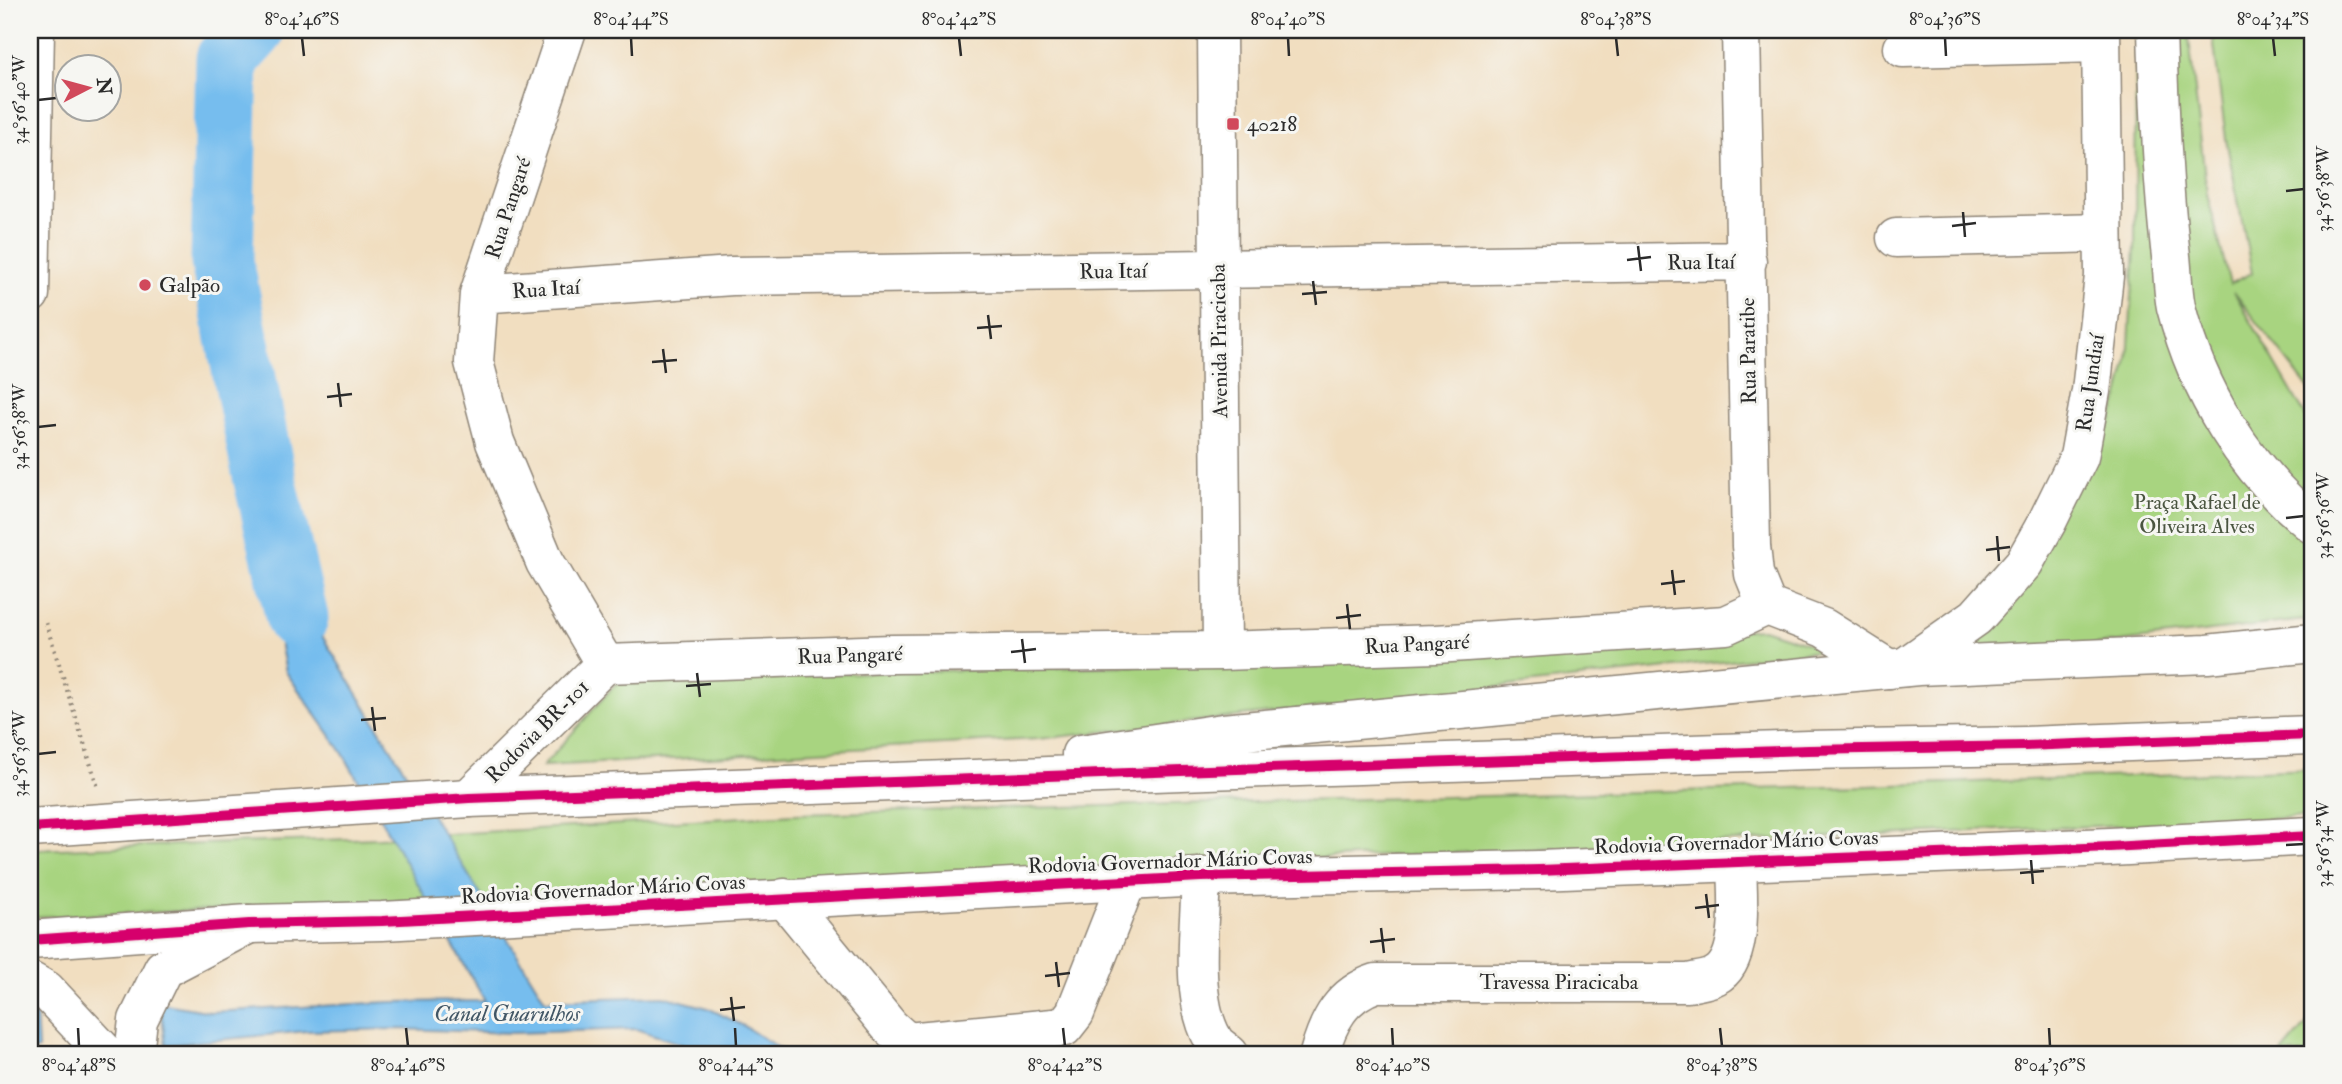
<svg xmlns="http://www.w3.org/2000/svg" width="2342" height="1084" font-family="'IM FELL Double Pica',serif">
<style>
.green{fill:#a8d480;stroke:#6a8056;stroke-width:2}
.water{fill:#76bdee;stroke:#50748c;stroke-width:2}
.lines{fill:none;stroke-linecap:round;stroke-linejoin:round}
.river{stroke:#76bdee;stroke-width:63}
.minor-casing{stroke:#8e8476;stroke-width:41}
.major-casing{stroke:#8e8476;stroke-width:41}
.highway-casing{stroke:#8e8476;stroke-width:41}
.path{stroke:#8e8476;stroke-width:4.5;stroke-dasharray:2 5;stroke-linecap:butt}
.minor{stroke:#fff;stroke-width:38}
.major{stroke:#fff;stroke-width:38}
.highway{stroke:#fff;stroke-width:38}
.cycleway-casing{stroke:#f6f6f2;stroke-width:15}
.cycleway{stroke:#d6006c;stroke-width:10}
.ticks{fill:none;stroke:#2b2b2b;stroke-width:2.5}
.poi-dot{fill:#d1495b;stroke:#f6f6f2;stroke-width:2.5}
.labels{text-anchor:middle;stroke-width:6;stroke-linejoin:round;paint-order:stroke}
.poi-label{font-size:21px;fill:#2b2b2b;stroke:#f6f6f2;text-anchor:start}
.street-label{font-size:21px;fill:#2b2b2b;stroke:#f6f6f2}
.park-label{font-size:21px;fill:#4a5540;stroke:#f6f6f2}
.water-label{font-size:23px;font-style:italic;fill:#425766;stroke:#f6f6f2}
.neatline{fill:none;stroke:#2b2b2b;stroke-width:2.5}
.ticks-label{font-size:18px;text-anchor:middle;fill:#2b2b2b}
</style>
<rect width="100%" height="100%" fill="#f6f6f2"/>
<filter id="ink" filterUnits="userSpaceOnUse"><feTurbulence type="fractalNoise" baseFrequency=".0143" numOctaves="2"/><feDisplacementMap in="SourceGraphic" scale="14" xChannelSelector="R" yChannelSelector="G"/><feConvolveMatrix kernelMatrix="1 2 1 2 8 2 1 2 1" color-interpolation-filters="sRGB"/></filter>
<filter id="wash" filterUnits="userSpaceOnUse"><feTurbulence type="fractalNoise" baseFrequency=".00686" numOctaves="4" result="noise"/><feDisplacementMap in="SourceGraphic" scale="28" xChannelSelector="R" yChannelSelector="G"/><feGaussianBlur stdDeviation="1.57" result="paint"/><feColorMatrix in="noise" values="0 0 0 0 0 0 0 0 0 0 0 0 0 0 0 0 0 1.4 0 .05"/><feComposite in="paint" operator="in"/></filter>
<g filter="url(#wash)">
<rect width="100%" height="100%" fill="#f1dec0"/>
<path class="green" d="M2136,30H2188L2207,194L2230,284L2252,273L2226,139L2212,30H2312V393L2234,292L2312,427V619L1918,666L2094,464L2115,411L2128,360L2135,248Z
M1763,629L1827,650L1039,739L543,766L620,679L1201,664Z
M2312,769V817L1307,859L267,908L30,917V850L379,838L794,814L1868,786Z
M2312,1018V1054H2282L2283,1052Z"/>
<path class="water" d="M258,533L291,535L316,626L545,1000L663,996L708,1008L744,1026L788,1054H712L636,1029L513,1033L399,1029L307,1031L166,1045L160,1003L211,1012L390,1002L485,1001L342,752L286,672Z
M30,990L35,991L38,1049L30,1052Z"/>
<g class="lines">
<path class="river" d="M253,30L227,59L222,261L264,476L297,618"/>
</g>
</g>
<g filter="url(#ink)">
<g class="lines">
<defs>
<path id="minor" d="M567,30L479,294L474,362L495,442L545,562L605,664L892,654L1222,651L1436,644L1726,625L1767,606
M1217,30L1222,651
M1741,30L1751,546L1754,574L1767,606L1824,628L1889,669
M1903,48L2101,43
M1896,238L2103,233
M30,294L35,30
M479,294L732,276L1747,261
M469,798L605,664
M1201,877C1200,924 1189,997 1213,1039C1216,1045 1224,1050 1229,1054
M784,898L890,1027L907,1042L1064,1027L1075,1013L1127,881
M1319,1054C1328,1021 1342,994 1376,983H1688C1697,981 1708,980 1715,976C1746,960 1737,891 1737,861"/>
<path id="major" d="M1905,667L1976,617L2024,563L2047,522L2079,457L2091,391L2104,276L2101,30
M30,981L46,990L106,1054
M134,1054L138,1020L163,969L249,924"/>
<path id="highway" d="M2157,30C2159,102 2162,176 2170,248C2173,267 2172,288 2176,307C2198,392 2244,468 2312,524
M1081,754L1223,733L1918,666L2207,654L2312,643
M30,828L469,798L1208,770L1808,750L2025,746L2312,735
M30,940L249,924L382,921L1201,877L1539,870L2110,847L2312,836"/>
</defs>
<use href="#minor" class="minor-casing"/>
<use href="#major" class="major-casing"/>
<use href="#highway" class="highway-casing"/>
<path class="path" d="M46,623L98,788"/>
<use href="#minor" class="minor"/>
<use href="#major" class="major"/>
<use href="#highway" class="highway"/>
<defs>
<path id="cycleway" d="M30,828L469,798L1208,770L1808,750L2025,746L2312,735
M30,940L249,924L382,921L1201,877L1539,870L2110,847L2312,836"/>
</defs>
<use href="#cycleway" class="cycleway-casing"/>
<use href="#cycleway" class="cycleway"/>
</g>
</g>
<path class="ticks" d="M302,38L304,56M631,38L632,56M959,38L961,56M1288,38L1289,56M1616,38L1618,56M1945,38L1946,56M2273,38L2275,56M38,100L56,98M2286,191L2304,189M1963,212L1965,237M1952,226L1976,223M1638,246L1641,271M1627,260L1651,257M1313,281L1316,305M1302,294L1327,292M988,315L991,339M977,328L1002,326M663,349L666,373M652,362L677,360M338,383L341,407M327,397L352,394M38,427L56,425M2286,518L2304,516M1997,536L1999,561M1986,550L2010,547M1672,570L1675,595M1661,584L1685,581M1347,604L1350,629M1336,618L1361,615M1022,639L1025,663M1011,652L1036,649M697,673L700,697M686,686L711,684M372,707L375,731M361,720L386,718M38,754L56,752M2286,845L2304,844M2031,860L2033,884M2020,873L2044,871M1706,894L1709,918M1695,908L1719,905M1381,928L1384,953M1370,942L1395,939M1056,962L1059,987M1045,976L1070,973M731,997L734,1021M720,1010L745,1007M78,1028L79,1046M406,1028L408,1046M735,1028L736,1046M1063,1028L1065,1046M1392,1028L1393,1046M1720,1028L1722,1046M2049,1028L2050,1046"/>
<g class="poi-dot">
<rect x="1226" y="117" width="14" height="14" rx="3.5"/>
<circle cx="145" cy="285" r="7"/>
</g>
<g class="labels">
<g class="poi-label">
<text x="1247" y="131">40218</text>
<text x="159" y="292">Galpão</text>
</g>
<g class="street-label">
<text transform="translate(508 208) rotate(-72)" y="7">Rua Pangaré</text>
<text transform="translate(1701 262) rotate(-1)" y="7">Rua Itaí</text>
<text transform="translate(1113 271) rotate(-1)" y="7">Rua Itaí</text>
<text transform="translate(546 289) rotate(-4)" y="7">Rua Itaí</text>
<text transform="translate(1219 341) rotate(-91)" y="7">Avenida Piracicaba</text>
<text transform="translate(1748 351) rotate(-91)" y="7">Rua Paratibe</text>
<text transform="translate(2090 383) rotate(-82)" y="7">Rua Jundiaí</text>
<text transform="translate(1417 644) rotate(-3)" y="7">Rua Pangaré</text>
<text transform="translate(850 655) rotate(-2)" y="7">Rua Pangaré</text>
<text transform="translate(537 731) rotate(-45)" y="7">Rodovia BR-101</text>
<text transform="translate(1736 842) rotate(-2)" y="7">Rodovia Governador Mário Covas</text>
<text transform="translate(1170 861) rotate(-2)" y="7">Rodovia Governador Mário Covas</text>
<text transform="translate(603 889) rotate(-3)" y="7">Rodovia Governador Mário Covas</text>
<text x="1559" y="989">Travessa Piracicaba</text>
</g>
<g class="park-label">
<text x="2197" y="509">Praça Rafael de<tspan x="2197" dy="24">Oliveira Alves</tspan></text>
</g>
<g class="water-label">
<text x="507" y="1021">Canal Guarulhos</text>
</g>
</g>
<rect width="2342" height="1084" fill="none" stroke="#f6f6f2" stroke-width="77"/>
<g transform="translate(88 88) rotate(84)"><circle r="33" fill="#f6f6f2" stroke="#a5a5a2" stroke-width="2"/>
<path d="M0-5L12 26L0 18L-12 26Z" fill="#d1495b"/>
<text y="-10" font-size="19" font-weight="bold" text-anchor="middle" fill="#2b2b2b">N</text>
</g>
<rect x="38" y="38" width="2266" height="1008" class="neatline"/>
<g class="ticks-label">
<text x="302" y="25">8°04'46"S</text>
<text x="631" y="25">8°04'44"S</text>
<text x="959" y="25">8°04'42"S</text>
<text x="1288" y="25">8°04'40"S</text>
<text x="1616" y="25">8°04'38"S</text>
<text x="1945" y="25">8°04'36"S</text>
<text x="2273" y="25">8°04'34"S</text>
<text transform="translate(19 100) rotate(-90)" y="6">34°56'40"W</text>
<text transform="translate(2323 189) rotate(-90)" y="6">34°56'38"W</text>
<text transform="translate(19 427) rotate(-90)" y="6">34°56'38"W</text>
<text transform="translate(2323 516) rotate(-90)" y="6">34°56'36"W</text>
<text transform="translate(19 754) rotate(-90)" y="6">34°56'36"W</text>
<text transform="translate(2323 844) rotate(-90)" y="6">34°56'34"W</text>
<text x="79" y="1071">8°04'48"S</text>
<text x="408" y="1071">8°04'46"S</text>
<text x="736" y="1071">8°04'44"S</text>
<text x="1065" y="1071">8°04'42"S</text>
<text x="1393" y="1071">8°04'40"S</text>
<text x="1722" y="1071">8°04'38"S</text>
<text x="2050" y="1071">8°04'36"S</text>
</g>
</svg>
